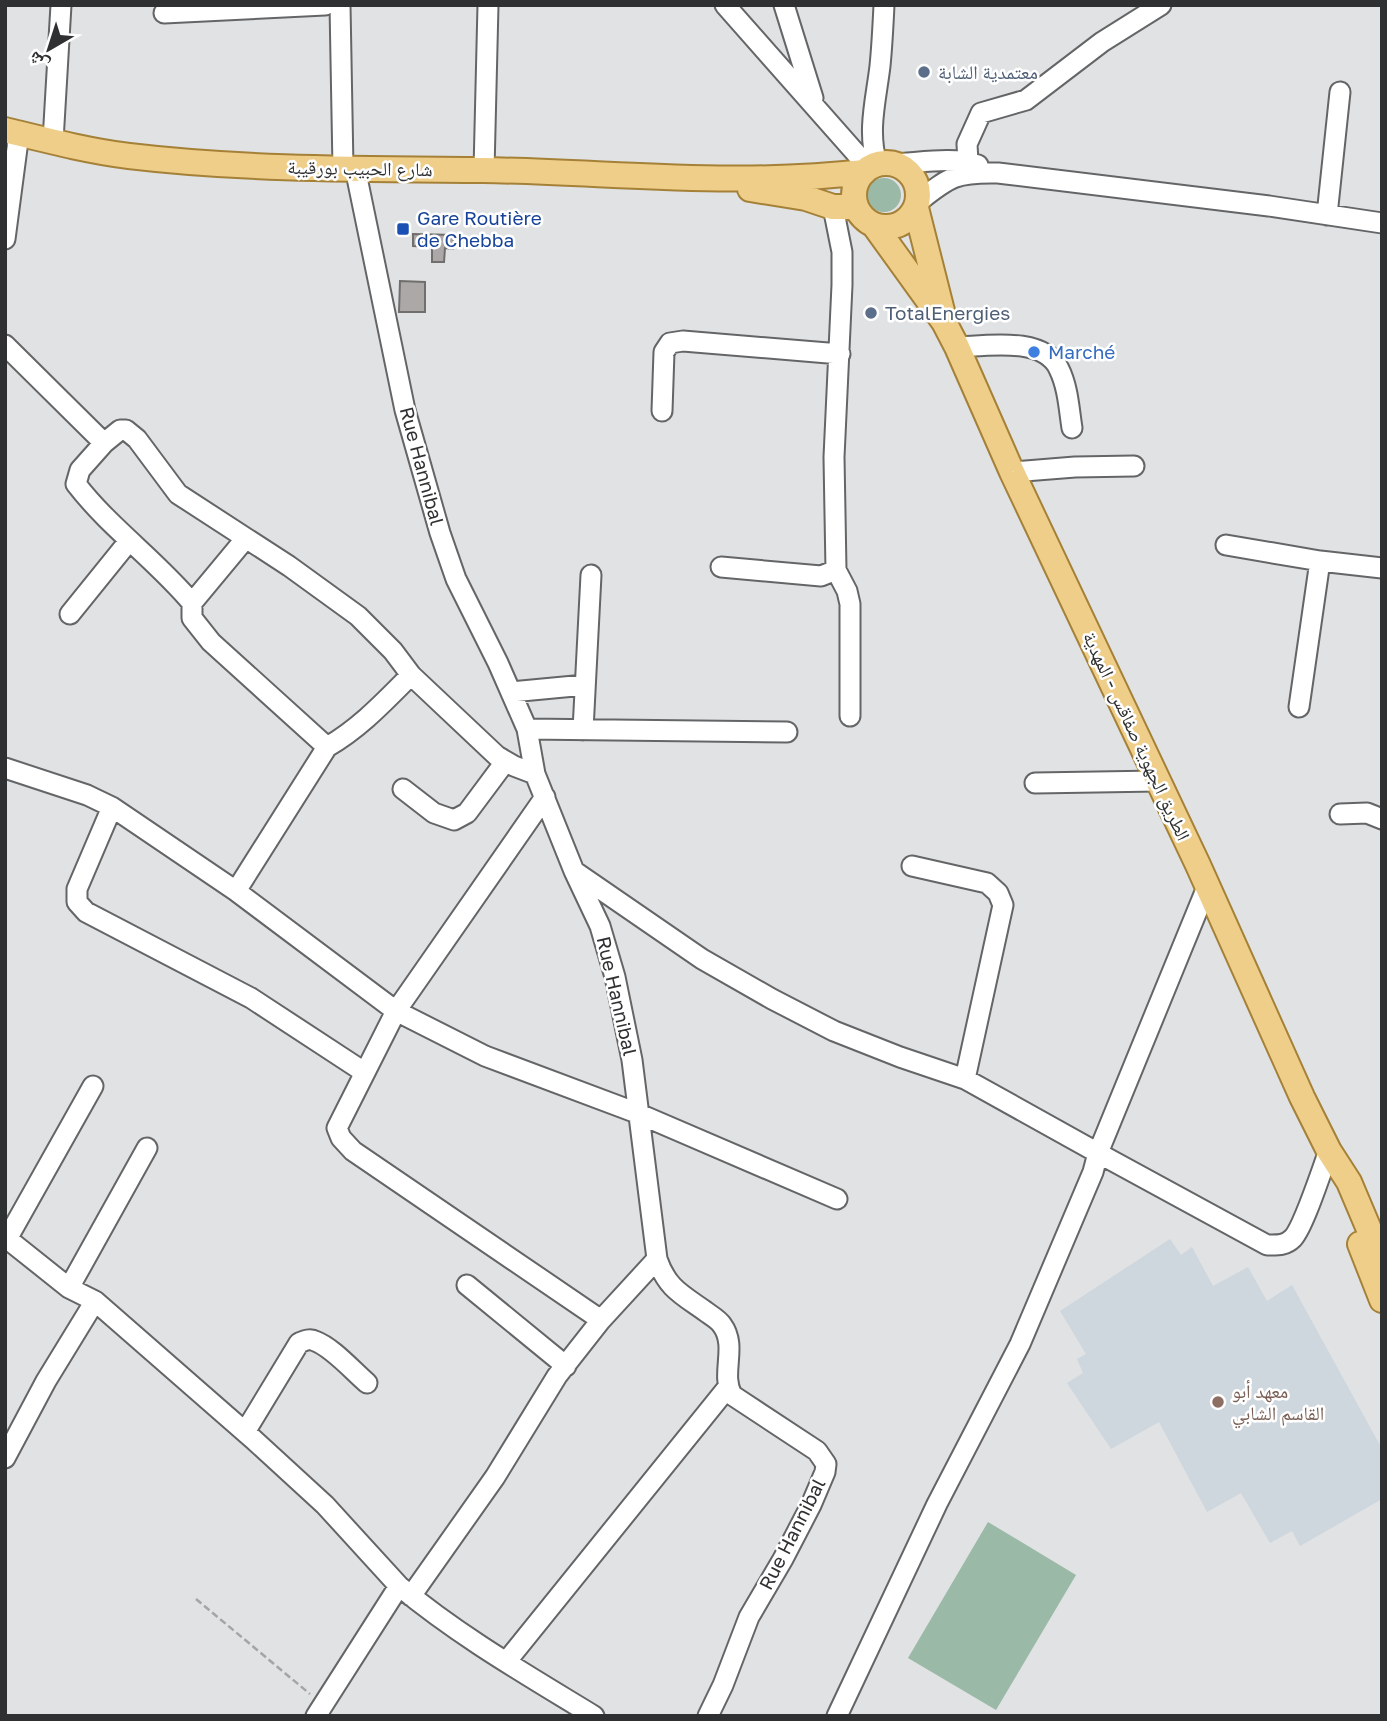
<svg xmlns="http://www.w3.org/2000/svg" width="1387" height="1721" font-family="'Golos Text','Noto Naskh Arabic',sans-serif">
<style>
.built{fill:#ced6de}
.green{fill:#9bb9a7}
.building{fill:#aba8a7;stroke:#716f6d;stroke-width:2}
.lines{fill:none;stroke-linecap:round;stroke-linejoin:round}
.minor-casing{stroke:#636567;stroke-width:23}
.major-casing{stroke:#a58138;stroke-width:28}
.path{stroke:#a3a5a6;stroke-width:2.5;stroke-dasharray:7 3.5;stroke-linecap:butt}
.minor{stroke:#fff;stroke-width:19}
.major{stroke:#efce8a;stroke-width:24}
.service-dot{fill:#5c6f8a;stroke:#fff;stroke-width:2.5}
.transit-dot{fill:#1a4fb4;stroke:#fff;stroke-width:2.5}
.shop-dot{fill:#3f7fe0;stroke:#fff;stroke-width:2.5}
.education-dot{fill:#8d6e63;stroke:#fff;stroke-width:2.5}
.labels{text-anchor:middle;stroke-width:5;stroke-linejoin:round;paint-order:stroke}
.service-label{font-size:19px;fill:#4e5e75;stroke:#fff;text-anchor:start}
.street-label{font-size:19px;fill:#2f3031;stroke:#fff}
.transit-label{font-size:19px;fill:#164399;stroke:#fff;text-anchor:start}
.shop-label{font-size:19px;fill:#366cbe;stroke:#fff;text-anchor:start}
.education-label{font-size:19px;fill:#785e54;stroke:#fff;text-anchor:start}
</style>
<rect width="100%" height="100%" fill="#e0e2e4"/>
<path class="built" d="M1170,1239L1181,1255L1192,1247L1213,1286L1248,1267L1267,1301L1292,1285L1382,1449V1499L1300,1546L1292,1531L1270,1543L1241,1493L1207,1512L1159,1422L1111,1449L1067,1383L1083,1373L1077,1359L1086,1354L1060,1311Z"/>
<path class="green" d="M867 195a17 17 0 1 1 34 0a17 17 0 1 1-34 0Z
M988,1522L1076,1575L996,1710L908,1658Z"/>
<path class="building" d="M413,234L454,235L453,249L445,248L444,262H432V247L413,246Z
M400,281L425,282V312H399Z"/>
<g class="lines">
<defs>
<path id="minor" d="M340,5L343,168
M725,5L869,168
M784,5L813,98
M164,13L325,5
M53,141L61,5
M877,164C867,131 876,100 880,66C882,46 883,26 884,5
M893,164C919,163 953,156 978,165
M355,168L405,410L440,533L456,579L498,663L527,729L535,774L574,871L600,926L615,977L632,1060L657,1259C667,1288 681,1294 705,1311C710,1315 718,1319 722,1325C738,1347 720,1373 732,1395L817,1451L826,1464L825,1472L811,1505L783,1559L749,1617L723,1685L708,1716
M484,170L488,5
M967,172L968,162L967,144L981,113L1026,100L1102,42L1161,5
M918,202C950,176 957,172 998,173L1269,206L1382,223
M833,207L842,252V285L834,457L836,570L847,591L850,604V716
M1327,215L1340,92
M5,239L19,133
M5,345L104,443L120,430H126L137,439L178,494L289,566L358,616L393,651L411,675L497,756L514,766L535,774
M957,347C986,346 1044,336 1059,369C1068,387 1069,409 1072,428
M662,411L664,352L670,343L683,341L840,354
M104,443L80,470L76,484C110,528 156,560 192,603V618L211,642L327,747
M1012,472L1075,467L1134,466
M1226,545L1320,561L1382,568
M721,567L821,576L836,570
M192,603L246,538
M70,614L129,541
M511,692L585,685
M1299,707L1320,561
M527,729L787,732
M583,730L591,575
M5,768L87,795L112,807L236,891L396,1011L485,1056L637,1113L837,1199
M1035,783L1158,781
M403,789L434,813L454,820L467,813L505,762
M545,797L396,1011L337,1128L341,1138L353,1151L601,1320
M112,807L77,889V902L86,912L251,998L364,1072
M1340,814L1367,813L1382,819
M912,866L987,883L998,893L1003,905L965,1079
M574,871L702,959L772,999L834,1031L900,1057L965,1079L1098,1153L1207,887
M236,891L327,747C360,728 384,702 411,675
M5,1237L69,1288L95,1301L253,1439L325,1505L399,1586C459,1636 527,1675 594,1716
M7,1239L93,1086
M467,1285L566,1366
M69,1288L147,1148
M245,1432L299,1343C304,1341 310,1338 315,1341C332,1347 353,1371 367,1383
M5,1458L46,1381L95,1301
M411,1596L495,1477L557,1376L601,1320L657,1259
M506,1662L728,1387
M316,1716L399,1586
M837,1716L937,1504L1020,1344L1093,1172L1098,1153L1267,1245C1277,1245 1285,1246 1293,1238C1304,1226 1322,1169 1329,1151"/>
<path id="major" d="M5,130C46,140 88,151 129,156C246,170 366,169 483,170C610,172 737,187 864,172
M854 195a32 32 0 1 1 64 0a32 32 0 1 1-64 0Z
M750,189L806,198L833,207H856
M916,208L942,311
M874,225L944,322L957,347L1012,472L1198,865L1302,1097L1329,1151L1349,1182L1382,1260
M1360,1244L1382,1300"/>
</defs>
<use href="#minor" class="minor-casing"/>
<use href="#major" class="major-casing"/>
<path class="path" d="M196,1599L310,1694"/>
<use href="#minor" class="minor"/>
<use href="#major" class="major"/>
</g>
<g class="service-dot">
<circle cx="924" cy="72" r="7"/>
<circle cx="871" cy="313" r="7"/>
</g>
<rect class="transit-dot" x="396" y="222" width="14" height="14" rx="3.5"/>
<circle class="shop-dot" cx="1034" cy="352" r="7"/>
<circle class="education-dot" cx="1218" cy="1402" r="7"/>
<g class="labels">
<g class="service-label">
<text x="938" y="79">معتمدية الشابة</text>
<text x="885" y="320">TotalEnergies</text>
</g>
<g class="street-label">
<text transform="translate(360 168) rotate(1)" y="7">شارع الحبيب بورقيبة</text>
<text transform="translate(422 466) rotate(75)" y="7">Rue Hannibal</text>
<text transform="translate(1137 736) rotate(65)" y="7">الطريق الجهوية صفاقس - المهدية</text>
<text transform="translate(617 996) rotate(77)" y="7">Rue Hannibal</text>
<text transform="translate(792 1534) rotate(-63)" y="7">Rue Hannibal</text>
</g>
<g class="transit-label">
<text x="417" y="225">Gare Routière<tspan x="417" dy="22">de Chebba</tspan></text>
</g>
<g class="shop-label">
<text x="1048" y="359">Marché</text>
</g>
<g class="education-label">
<text x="1232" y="1398">معهد أبو<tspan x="1232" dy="22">القاسم الشابي</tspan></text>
</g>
</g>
<rect width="1387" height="1721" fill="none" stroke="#2f3031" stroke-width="14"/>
<g transform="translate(49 49) rotate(219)" stroke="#ffffff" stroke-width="5" paint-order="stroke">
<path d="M0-5L12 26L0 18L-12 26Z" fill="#2f3031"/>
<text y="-10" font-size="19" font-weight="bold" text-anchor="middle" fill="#2f3031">ش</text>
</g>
</svg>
